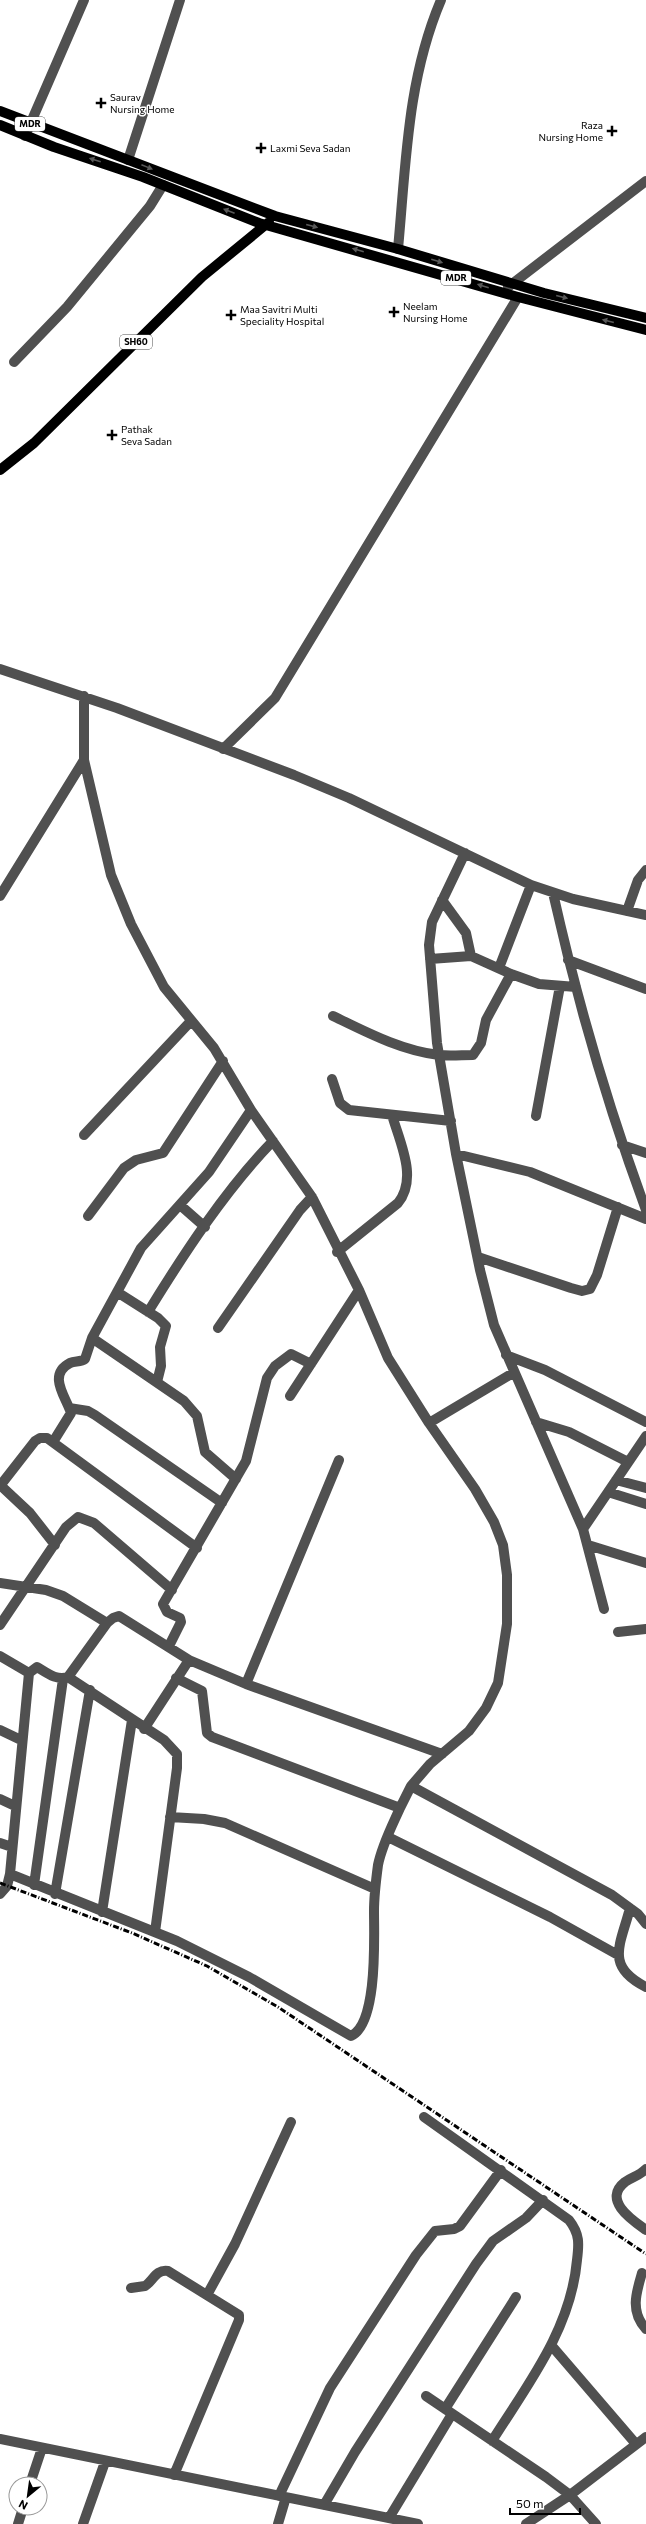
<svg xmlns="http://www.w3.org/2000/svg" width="646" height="2524" font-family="Commissioner,sans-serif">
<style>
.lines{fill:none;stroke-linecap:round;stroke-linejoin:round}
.minor{stroke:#505050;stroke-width:10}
.major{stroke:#000;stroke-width:10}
.rail{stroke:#000;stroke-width:3;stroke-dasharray:6 2 1 2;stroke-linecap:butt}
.oneway{fill:#595959}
.poi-dot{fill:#000;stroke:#fff;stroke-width:1.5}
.labels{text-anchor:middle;stroke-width:3;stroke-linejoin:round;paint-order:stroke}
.shield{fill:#fff;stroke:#4c4c4c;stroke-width:1}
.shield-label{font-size:9px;font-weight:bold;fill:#000}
.poi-label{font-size:10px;fill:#000;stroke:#fff;text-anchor:start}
</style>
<rect width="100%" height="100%" fill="#fff"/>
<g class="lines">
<path class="minor" d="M25,136L84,0
M128,160L180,0
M398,249C406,164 407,80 441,0
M508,287L646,181
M14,362L67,307L150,206L163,185
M0,669L117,708L294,775L349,798L531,885L573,899L646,915
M84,696V760L111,875L131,924L164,987L214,1048L251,1110L312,1197L359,1290L388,1358L429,1423L475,1489L494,1522L503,1545L507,1575V1624L498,1683L486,1708L469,1731L430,1764L411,1786
M223,749L275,698L518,297
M465,853L432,922L429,945L437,1043L456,1154L480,1270L494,1325L583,1529L604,1609
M553,893C577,1000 608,1107 646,1210
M0,896L84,760
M442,900L466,933L471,956
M627,911L638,880L646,870
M430,959L471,956L511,974L539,984L576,987
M568,960L646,989
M499,968L531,885
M333,1016C366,1032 402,1051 439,1055C450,1056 462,1055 473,1055L481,1043L486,1020L511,974
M332,1079L340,1103L349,1110L451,1121
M536,1116L560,986
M84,1135L191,1021
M622,1145L646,1153
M456,1154L530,1172L646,1219
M180,1205L205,1227
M88,1216L124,1168L136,1160L163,1153L223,1061
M337,1252L398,1203C418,1178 400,1143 392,1115
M478,1257L571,1288L582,1291L590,1289L597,1275L618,1207
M117,1292L158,1318L166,1326L160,1347L161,1366L157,1382
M148,1312C183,1255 226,1189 273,1141
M218,1328L300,1210L312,1197
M92,1338L184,1401L197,1416L205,1452L236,1479
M506,1355L545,1370L646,1422
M290,1396L359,1290
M69,1408L88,1411L95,1415L222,1503
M536,1422L569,1432L628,1462
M429,1423L513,1373
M53,1442L71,1413C66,1397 47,1375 70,1363C75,1361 81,1362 85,1359L92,1338L141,1248L209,1172L251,1110
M616,1480L646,1488
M0,1485L30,1513L55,1545
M0,1486L35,1441L40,1438H47L197,1548
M608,1492L646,1504
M583,1529L646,1436
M588,1545L646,1563
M0,1583L46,1590L63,1596L107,1623
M0,1625L66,1527L78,1517L94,1523L172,1590
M618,1632L646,1629
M169,1646L181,1622L180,1618L167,1612L163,1604L246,1461L267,1378L275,1366L291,1354L311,1364
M0,1656L29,1673
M68,1677L164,1740L177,1754V1768L155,1932
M176,1678L202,1691L207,1733L212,1737L400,1808L411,1786L612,1895L638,1914L646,1924
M246,1684L339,1460
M144,1729L189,1660L246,1684L442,1754
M0,1730L21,1740
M0,1799L15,1806
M170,1817L204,1819L225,1823L375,1889
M388,1837L550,1917L618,1955
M0,1843L12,1847
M10,1874L177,1941L249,1977L351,2036C378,2024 374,1937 374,1911C374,1896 376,1880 378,1865C382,1845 392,1826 400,1808
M34,1885L63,1679
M0,1894L7,1886L10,1874L29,1673L37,1667C47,1673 57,1681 68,1677L107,1623L113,1618L119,1616L189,1660
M55,1894L90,1690
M630,1908C621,1944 604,1966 646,1987
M102,1912L132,1720
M424,2117L569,2220C580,2234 579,2244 577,2260C571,2329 528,2384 492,2441
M646,2169C639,2176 632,2177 625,2182C602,2200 632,2220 646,2230
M642,2273C636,2293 630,2312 646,2329
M131,2288L145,2286C153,2281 156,2269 168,2271L239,2315V2320L174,2475
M207,2295L235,2244L291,2122
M551,2345L636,2444
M426,2396L546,2477L570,2495L596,2524
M445,2409L516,2297
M0,2439L418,2524
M30,2484L42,2448
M279,2496L330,2388L416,2255L435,2231L454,2229L460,2226L501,2170
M324,2505L355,2452L476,2264L493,2241L526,2218L543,2200
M389,2518L452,2414
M18,2524L23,2508
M83,2524L105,2462
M278,2524L286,2497
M526,2524L570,2495L646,2437"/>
<path class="major" d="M0,111L275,216L398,249L544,293L646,318
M0,125L54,147L143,177L259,223L518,297L646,330
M0,470L34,443L202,277L269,222"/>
<path class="rail" d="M0,1883L132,1933L207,1966L278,2007L646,2254"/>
</g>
<defs><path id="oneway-solid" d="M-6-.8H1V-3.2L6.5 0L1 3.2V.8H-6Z"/></defs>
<g class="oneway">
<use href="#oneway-solid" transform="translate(95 160) rotate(-162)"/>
<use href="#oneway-solid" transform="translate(147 167) rotate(22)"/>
<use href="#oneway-solid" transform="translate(229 211) rotate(-159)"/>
<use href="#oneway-solid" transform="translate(312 226) rotate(15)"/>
<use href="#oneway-solid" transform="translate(358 250) rotate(-164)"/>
<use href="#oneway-solid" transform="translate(437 261) rotate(17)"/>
<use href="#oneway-solid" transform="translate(483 286) rotate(-163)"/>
<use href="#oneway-solid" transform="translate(562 297) rotate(14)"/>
<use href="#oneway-solid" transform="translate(608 321) rotate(-166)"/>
</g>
<g class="poi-dot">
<path d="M99 97h4v4h4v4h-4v4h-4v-4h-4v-4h4z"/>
<path d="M610 125h4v4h4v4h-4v4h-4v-4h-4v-4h4z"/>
<path d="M259 142h4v4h4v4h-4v4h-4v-4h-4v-4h4z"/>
<path d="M392 306h4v4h4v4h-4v4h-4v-4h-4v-4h4z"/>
<path d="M229 309h4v4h4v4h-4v4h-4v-4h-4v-4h4z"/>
<path d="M110 429h4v4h4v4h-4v4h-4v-4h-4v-4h4z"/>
</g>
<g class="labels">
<g class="shield">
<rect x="15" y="117" width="30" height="14" rx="3"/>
<rect x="441" y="271" width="30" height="14" rx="3"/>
<rect x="120" y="335" width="32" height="14" rx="3"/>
</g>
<g class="shield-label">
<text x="30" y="127">MDR</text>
<text x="456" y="281">MDR</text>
<text x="136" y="345">SH60</text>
</g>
<g class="poi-label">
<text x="110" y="101">Saurav<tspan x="110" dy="12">Nursing Home</tspan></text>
<text x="603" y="129" text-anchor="end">Raza<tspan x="603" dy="12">Nursing Home</tspan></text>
<text x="270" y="152">Laxmi Seva Sadan</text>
<text x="403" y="310">Neelam<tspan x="403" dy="12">Nursing Home</tspan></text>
<text x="240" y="313">Maa Savitri Multi<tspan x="240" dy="12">Speciality Hospital</tspan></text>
<text x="121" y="433">Pathak<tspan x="121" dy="12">Seva Sadan</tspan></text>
</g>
</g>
<g transform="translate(28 2496) rotate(209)"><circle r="19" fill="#ffffff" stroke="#999999"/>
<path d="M0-3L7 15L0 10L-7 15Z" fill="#000000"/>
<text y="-6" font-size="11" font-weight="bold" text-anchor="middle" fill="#000000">N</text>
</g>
<path d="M510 2508v6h70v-6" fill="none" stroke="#000000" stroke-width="2"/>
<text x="516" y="2508" font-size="12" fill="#000000" stroke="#ffffff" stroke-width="3" paint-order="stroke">50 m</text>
</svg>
